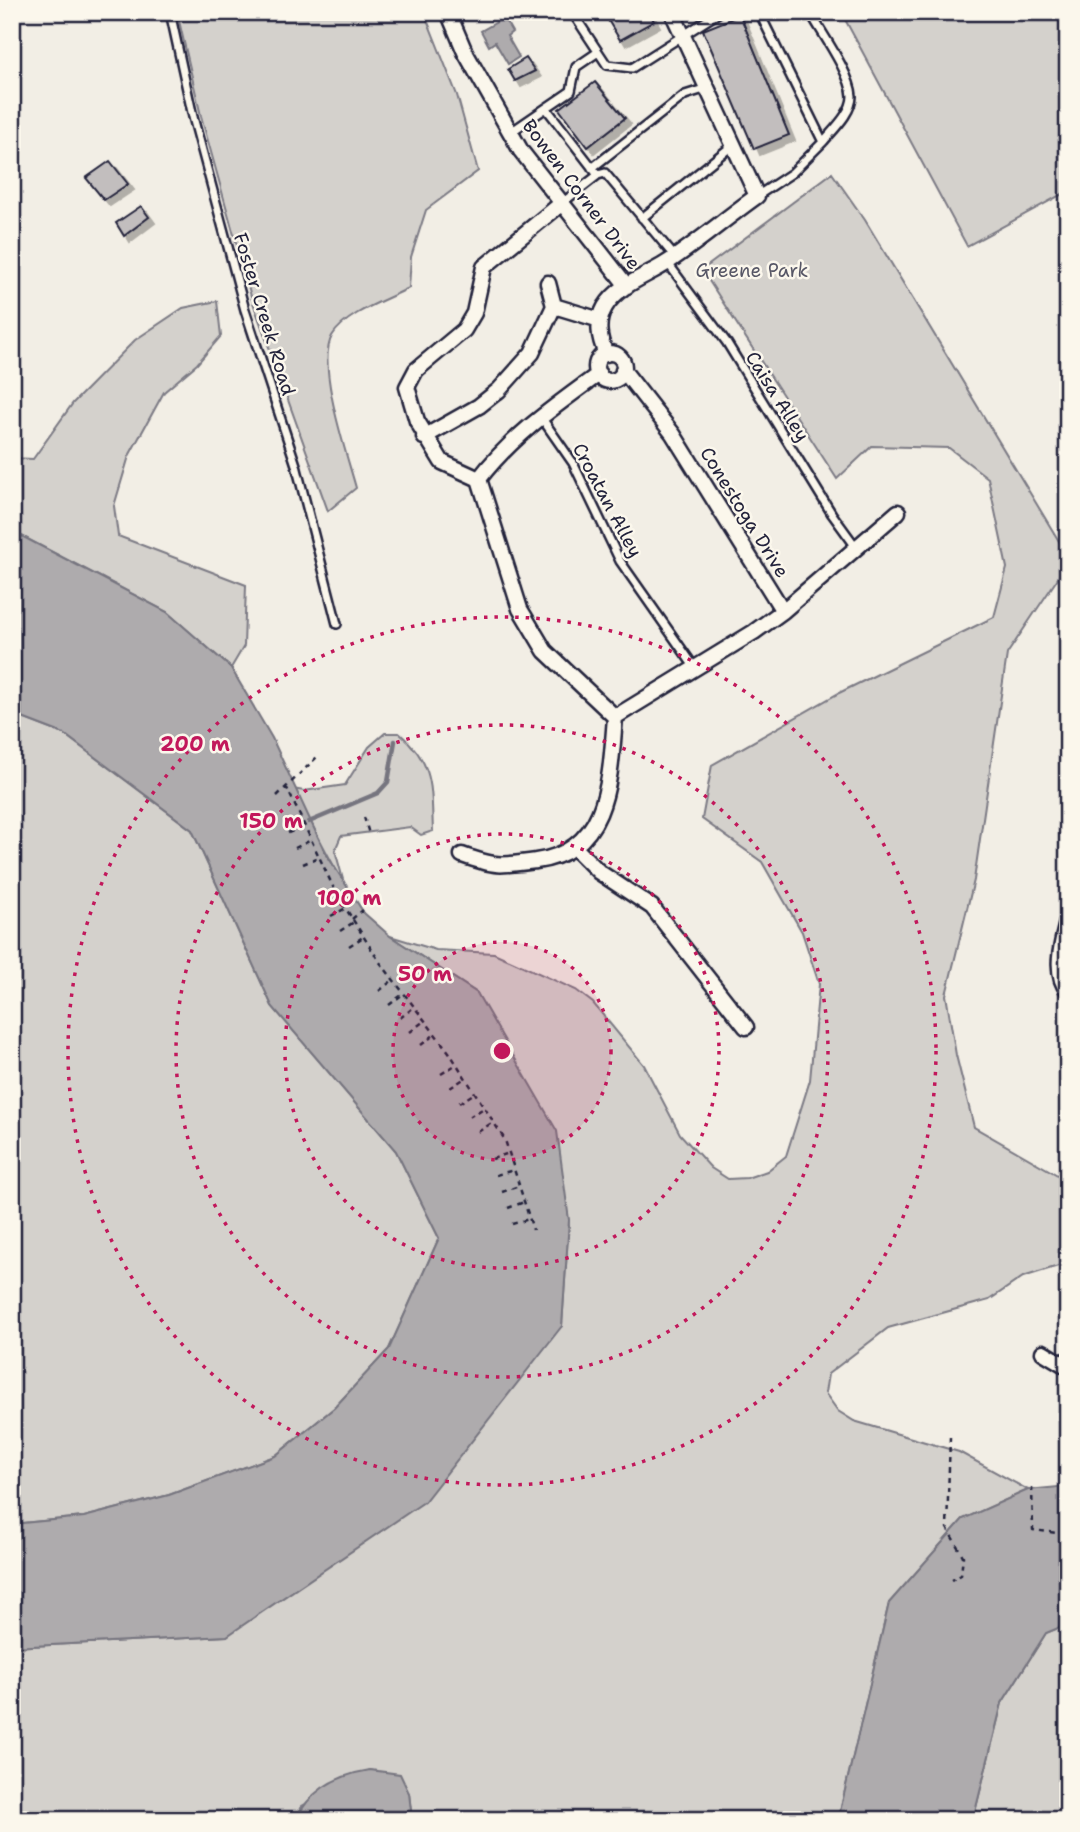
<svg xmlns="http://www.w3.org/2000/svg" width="1080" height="1832" font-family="'Shantell Sans',sans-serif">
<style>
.green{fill:#d4d1cc;stroke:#7b7a84;stroke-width:2}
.water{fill:#aeabad;stroke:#76747f;stroke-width:2}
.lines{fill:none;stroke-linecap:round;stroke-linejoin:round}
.stream{stroke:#76747f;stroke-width:4.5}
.building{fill:#c2bebe;stroke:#22223b;stroke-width:2;filter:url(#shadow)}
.lane-casing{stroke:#22223b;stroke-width:12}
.street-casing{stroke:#22223b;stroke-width:19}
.path{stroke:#22223b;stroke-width:2.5;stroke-dasharray:5 5;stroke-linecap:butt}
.lane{stroke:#fbf7ec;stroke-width:7}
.street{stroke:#fbf7ec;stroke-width:14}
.ring{fill:none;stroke:#c2185b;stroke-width:3.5;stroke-dasharray:3.5 7}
.labels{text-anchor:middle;stroke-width:5;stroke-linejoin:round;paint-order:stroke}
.street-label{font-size:19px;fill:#22223b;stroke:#fbf7ec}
.park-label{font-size:19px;fill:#575766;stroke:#fbf7ec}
.centre{fill:#c2185b;stroke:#fbf7ec;stroke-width:3.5}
.ring-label{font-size:21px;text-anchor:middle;font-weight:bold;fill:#c2185b;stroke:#fbf7ec;stroke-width:5;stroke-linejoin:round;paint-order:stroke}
</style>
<defs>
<filter id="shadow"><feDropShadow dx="6" dy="6" stdDeviation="0" flood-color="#0004"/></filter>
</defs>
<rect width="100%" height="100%" fill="#f2eee5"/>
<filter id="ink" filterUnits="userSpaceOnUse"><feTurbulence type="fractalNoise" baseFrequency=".0143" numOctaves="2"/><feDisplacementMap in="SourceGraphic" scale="14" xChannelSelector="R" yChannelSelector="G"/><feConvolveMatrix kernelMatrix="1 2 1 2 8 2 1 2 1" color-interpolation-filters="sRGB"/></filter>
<g filter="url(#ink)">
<path class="green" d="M177,12H424L457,95L478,171L426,210L411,257L409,288C386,300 346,313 332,336C316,365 347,455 356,488L328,511L252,300L201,116Z
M841,12H1068V191L967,246Z
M832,173L865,220L1068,556V563L1007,654L974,880L946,995L956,1055L974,1127L1068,1181V1263L1023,1277L989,1300L888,1328L828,1374L825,1393L838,1411L854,1421L959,1452L1028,1490L963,1519L889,1603L838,1820H412L409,1793L390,1774L370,1770L302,1806L296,1820H12V1647L227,1636L562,1326L569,1220L477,993L390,936L436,950L494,953L576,990L593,1003L644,1065L680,1134L711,1168L728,1179L747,1178L767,1171L786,1156L810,1080L819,984L802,932L762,862L702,819L712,765L839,693L994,617L1007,568L988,478L949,448L872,446L837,479L702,270Z
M217,301L221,336L197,364L164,392L129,456L114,506L118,536L246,585L244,646L231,668L167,612L12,531V458L33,459L73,403L135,340L183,308Z
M12,714L64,734L192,830L272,1006L396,1151L439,1238L389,1349L334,1408L275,1456L169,1495L84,1517L12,1524Z
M385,733H399C435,764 431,787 433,831L421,835L410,827L341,836L335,850L345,887L293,789L304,791L345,785L369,747Z
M1068,1624V1820H973L1002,1703L1046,1633Z"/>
<path class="water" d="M504,18L512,32L507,36L519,57L508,64L495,42L489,46L481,31Z
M12,531L167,612L231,668L272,738L325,852L364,913L390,936L477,993L557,1131L569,1220L562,1326L424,1502L227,1636L12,1647V1524L84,1517L169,1495L275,1456L334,1408L389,1349L439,1238L396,1151L272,1006L192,830L64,734L12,714Z
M1068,1486V1624L1046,1633L1002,1703L973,1820H838L889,1603L963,1519L1028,1490Z
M370,1770L400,1774L409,1793L412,1820H296C310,1789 338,1775 370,1770Z"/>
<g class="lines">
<path class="stream" d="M309,822L378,793L388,782L395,741"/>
</g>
<path class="building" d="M603,12H649L654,21L620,40Z
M740,15L789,135L754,149L703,30Z
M526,58L535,71L515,81L508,69Z
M595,82L625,118L588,147L559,109Z
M110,161L128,184L104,200L86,178Z
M141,206L149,217L124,236L116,223Z"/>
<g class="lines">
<defs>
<path id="lane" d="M170,12L193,117L221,221L245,310L296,465L337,624
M572,12L607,65L632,68L720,12
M810,12C821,32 851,74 852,96C852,113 833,130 823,142
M511,132L546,108
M592,168L685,95L707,88
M598,175L605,173L675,257
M757,196L792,173L823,142L759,12
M562,203L598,175L546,108L571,91L576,67L598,52
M642,218L733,145
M667,262L727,343L832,514L856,547
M541,417L573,463L620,561L695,668"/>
<path id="street" d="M448,12L465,52L521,151L627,286
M554,306L600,320
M596 367a14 14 0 1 1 28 0a14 14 0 1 1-28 0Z
M606,354C599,338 596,323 605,307C617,286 646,276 665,264C697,243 726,218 757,196L672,12
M599,374C555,406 512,436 479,479L520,609L545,651L615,717
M424,437L479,406L499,390L532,353L554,306L548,283
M479,479L442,462L417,421L407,387L416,370L464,330L474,313L484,267L562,203
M783,611L898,512
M615,717L754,632L783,611L673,434L623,370
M575,848L599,872L652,907L746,1027
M462,855C496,867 500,866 536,861C610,851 610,777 615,717
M1068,918C1063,939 1052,972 1068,991
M1043,1352L1068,1367"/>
</defs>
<use href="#lane" class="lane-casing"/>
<use href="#street" class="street-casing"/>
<path class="path" d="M286,786L336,893L379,961L449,1052L505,1140L533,1230
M277,796L319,755
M364,817L369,834
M288,833L304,826
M295,848L311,840
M303,864L319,857
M322,901L336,893
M331,916L346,908
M352,919L363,910
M340,931L354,922
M349,946L363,937
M379,991L393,980
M389,1005L403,994
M400,1018L413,1008
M410,1032L424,1021
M421,1045L434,1035
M441,1074L457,1064
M450,1088L465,1078
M459,1103L475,1093
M469,1117L484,1108
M478,1132L493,1122
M492,1159L509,1153
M496,1175L514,1170
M502,1192L519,1186
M508,1208L524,1202
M512,1224L529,1219
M950,1437L947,1528L963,1556L961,1575L952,1580
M1032,1487L1033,1530L1057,1533"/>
<use href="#lane" class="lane"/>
<use href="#street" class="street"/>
</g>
</g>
<circle cx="502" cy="1051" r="109" fill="#c2185b" fill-opacity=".12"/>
<g class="ring">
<circle cx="502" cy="1051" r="109"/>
<circle cx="502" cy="1051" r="217"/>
<circle cx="502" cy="1051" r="326"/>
<circle cx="502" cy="1051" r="434"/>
</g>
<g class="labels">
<g class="street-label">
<text transform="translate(582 194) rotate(53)" y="7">Bowen Corner Drive</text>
<text transform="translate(265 314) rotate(73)" y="7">Foster Creek Road</text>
<text transform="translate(778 396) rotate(58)" y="7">Caisa Alley</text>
<text transform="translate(608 500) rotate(62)" y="7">Croatan Alley</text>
<text transform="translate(745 512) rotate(58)" y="7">Conestoga Drive</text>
</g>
<g class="park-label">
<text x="752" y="277">Greene Park</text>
</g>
</g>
<circle cx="502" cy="1051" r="10" class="centre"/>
<g class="ring-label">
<text x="195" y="751">200 m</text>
<text x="271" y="828">150 m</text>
<text x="349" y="905">100 m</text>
<text x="425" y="981">50 m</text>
</g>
<rect width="1080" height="1832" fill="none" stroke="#fbf7ec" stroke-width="42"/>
<rect x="21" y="21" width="1038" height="1790" fill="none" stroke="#22223b" stroke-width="2.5" filter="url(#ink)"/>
</svg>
